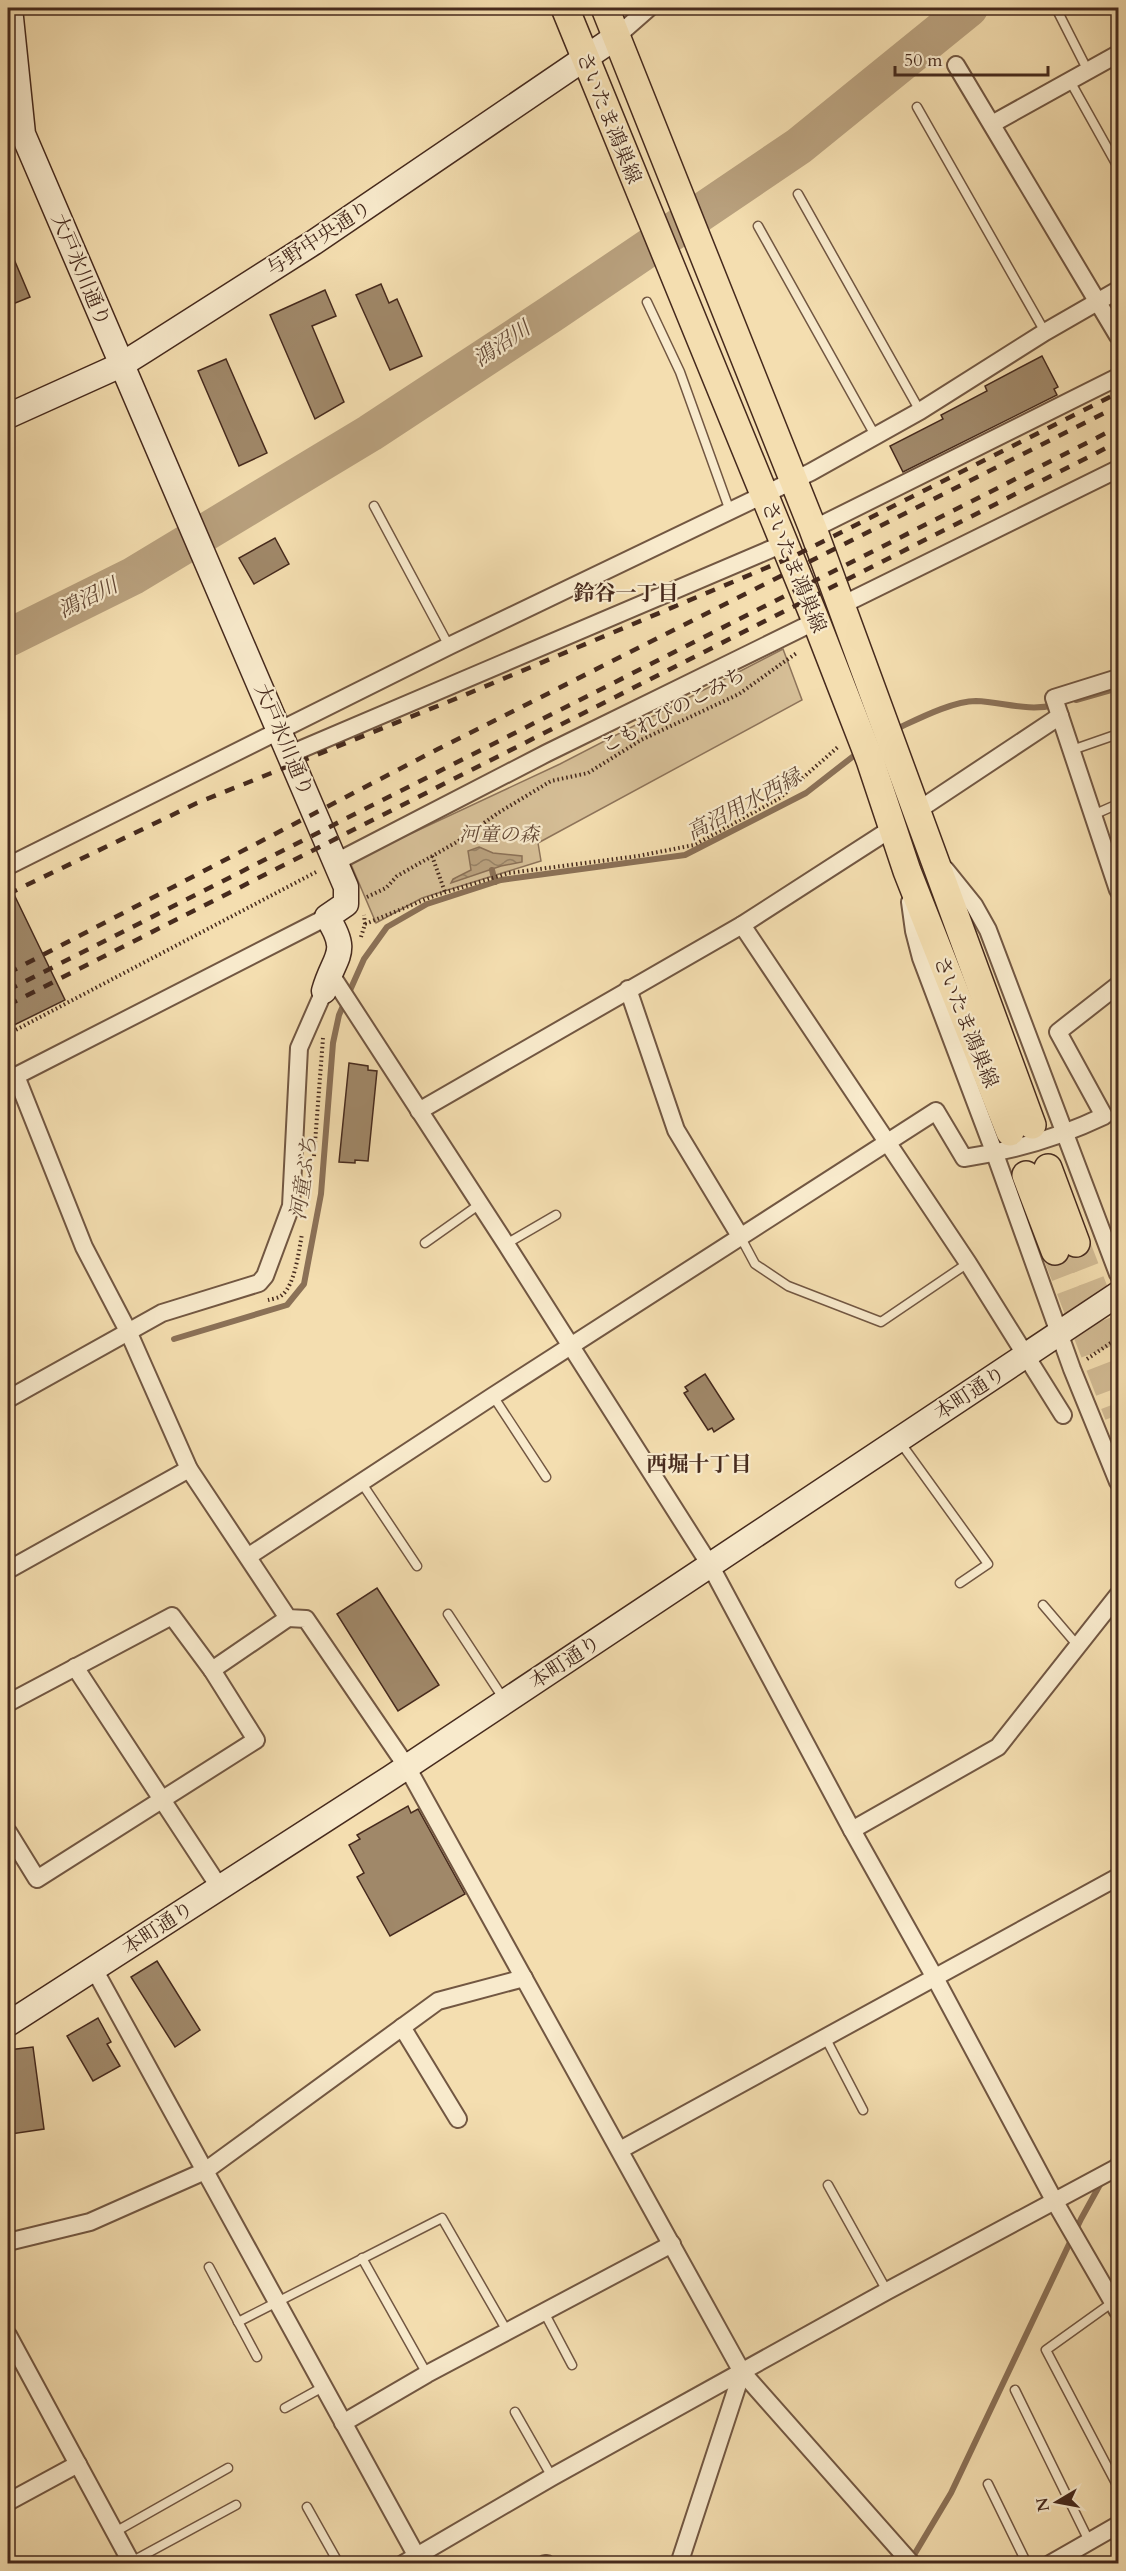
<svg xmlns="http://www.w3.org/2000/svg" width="1126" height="2571" viewBox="0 0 1126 2571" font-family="Cardo,'Noto Serif JP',serif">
	<defs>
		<pattern id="water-waves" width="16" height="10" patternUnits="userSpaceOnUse" patternTransform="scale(1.5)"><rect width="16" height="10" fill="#b9a17e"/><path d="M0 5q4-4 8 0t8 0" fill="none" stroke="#988367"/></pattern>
	</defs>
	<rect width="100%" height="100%" fill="#f4deb0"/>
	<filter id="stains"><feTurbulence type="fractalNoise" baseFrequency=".00333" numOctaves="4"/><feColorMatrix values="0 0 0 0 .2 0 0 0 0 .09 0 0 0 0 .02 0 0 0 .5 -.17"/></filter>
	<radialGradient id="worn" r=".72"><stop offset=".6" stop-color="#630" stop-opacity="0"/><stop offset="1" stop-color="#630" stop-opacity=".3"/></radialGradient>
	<polygon fill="#d6bf97" stroke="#8e745a" stroke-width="1.5" points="783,649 802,700 538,843 541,861 422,898 376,923 350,862 560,764"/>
	<polygon fill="url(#water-waves)" stroke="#8b7157" stroke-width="1.5" points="479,847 493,853 522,856 522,862 501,866 451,883 453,879 471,870 468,851"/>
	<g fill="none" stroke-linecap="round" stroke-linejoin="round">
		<g stroke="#8b7157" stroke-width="6">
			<polyline points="1076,700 1118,688"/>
			<path d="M894,730C916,720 952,701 976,701C1003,702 1028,712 1054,705"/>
			<polyline points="492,870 495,882"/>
			<polyline points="174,1339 287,1305 304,1284 321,1194 333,1043 339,1015 364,959 387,927 427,904 501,880 685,855 806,793 860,751"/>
			<polyline points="1110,2167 1118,2151"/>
			<polyline points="911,2560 951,2493 1081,2219 1102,2181"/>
		</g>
		<polyline stroke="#b9a17e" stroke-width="38" points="8,638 133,576 370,433 551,314 799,146 969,8"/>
	</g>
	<g fill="#a08869" stroke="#462a1d" stroke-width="1.5">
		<polygon points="8,245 30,297 8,306"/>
		<polygon points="381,284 389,303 397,299 422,356 390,370 356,295"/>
		<polygon points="325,290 336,316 312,326 344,402 315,419 270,315"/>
		<polygon points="1042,356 1058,387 1054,389 1057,395 903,472 890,446 943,419 941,415 987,391 985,386"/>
		<polygon points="226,359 267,453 239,466 198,371"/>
		<polygon points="275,538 289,564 254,584 239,558"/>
		<polygon points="8,882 65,1000 8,1028"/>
		<polygon points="349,1063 368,1066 368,1070 377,1071 368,1161 355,1160 355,1163 339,1162"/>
		<polygon points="705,1374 734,1419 714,1432 712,1428 708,1430 684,1393 688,1391 685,1387"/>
		<polygon points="377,1588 439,1685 398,1711 337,1614"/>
		<polygon points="408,1806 411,1813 418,1809 465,1894 390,1936 357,1877 364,1873 349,1845 360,1839 357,1835"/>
		<polygon points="157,1961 200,2030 175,2047 131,1977"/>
		<polygon points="98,2018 111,2042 107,2044 120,2066 93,2081 67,2036"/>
		<polygon points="33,2047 44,2129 11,2134 8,2103 8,2050"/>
	</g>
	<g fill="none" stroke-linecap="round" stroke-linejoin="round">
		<g stroke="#d1ba93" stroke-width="27" stroke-dasharray="27 14" stroke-linecap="butt">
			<polyline points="1076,1243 1118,1351"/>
			<polyline points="1055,1251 1118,1415"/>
		</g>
		<defs>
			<g id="lane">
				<polyline points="1056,8 1088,71"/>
				<polyline points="1070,81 1118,167"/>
				<polyline points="917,107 1045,332"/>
				<polyline points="798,194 920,411"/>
				<polyline points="758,226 876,437"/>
				<polyline points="647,302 680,372 730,511"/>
				<polyline points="374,506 449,646"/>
				<polyline points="1072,750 1118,734"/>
				<polyline points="1093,815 1118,804"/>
				<polyline points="740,1236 755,1264 788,1286 881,1322 968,1263"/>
				<polyline points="425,1243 480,1204"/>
				<polyline points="506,1244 556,1215"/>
				<polyline points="493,1396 546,1477"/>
				<polyline points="900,1442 988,1564 960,1583"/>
				<polyline points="361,1482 417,1566"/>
				<polyline points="1043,1605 1078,1646"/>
				<polyline points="448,1614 505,1701"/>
				<polyline points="825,2037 863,2110"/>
				<polyline points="828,2185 887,2291"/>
				<polyline points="362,2258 427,2374"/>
				<polyline points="209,2267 257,2357"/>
				<polyline points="1113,2302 1046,2350 1118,2487"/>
				<polyline points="544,2312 572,2365"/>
				<polyline points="238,2322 442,2218 507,2331"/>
				<polyline points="1015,2390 1089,2541"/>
				<polyline points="285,2408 323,2387"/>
				<polyline points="515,2412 552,2477"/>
				<polyline points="988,2484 1027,2564"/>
				<polyline points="307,2507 339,2564"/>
				<polyline points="115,2532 228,2468"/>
				<polyline points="131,2562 236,2505"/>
			</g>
			<g id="street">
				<polyline points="616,37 649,8"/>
				<polyline points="956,65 1118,336"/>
				<polyline points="992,124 1118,54"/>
				<polyline points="813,529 1118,377"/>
				<polyline points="842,605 1118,469"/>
				<polyline points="1118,678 1054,698 1118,890"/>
				<polyline points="290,754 783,544"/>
				<polyline points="917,811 1060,716"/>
				<polyline points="336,862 547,753 816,621"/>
				<polyline points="8,866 449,646 811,472 920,411 1045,332 1118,290"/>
				<polyline points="945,869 974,905 988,930 1118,1274"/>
				<polyline points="910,902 914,931 921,958 995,1154 1072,1369 1118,1482"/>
				<polyline points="742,925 968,1263 1063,1415"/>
				<polyline points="330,973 506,1244 710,1565 852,1830 934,1976 1055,2202 1118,2311"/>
				<polyline points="628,989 676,1130 740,1236"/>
				<polyline points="16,1076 84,1247 128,1331 189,1469 288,1618 306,1619 407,1767 742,2372 912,2564"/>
				<polyline points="8,1080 327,917"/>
				<polyline points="419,1111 742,925 894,827"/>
				<polyline points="8,1399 162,1313 259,1283 265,1276 291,1206 299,1048 324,991"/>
				<path d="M249,1556L493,1396L936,1111L964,1158C1013,1151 1060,1137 1104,1116L1058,1032L1118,985"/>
				<polyline points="8,1570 189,1469"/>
				<polyline points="75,1667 220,1888"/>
				<polyline points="212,1670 288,1618"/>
				<polyline points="8,1703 172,1616 212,1670 256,1740 37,1879 8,1832"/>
				<polyline points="852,1830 998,1747 1118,1595"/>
				<polyline points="94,1969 421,2564"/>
				<polyline points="402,2027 458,2119"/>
				<polyline points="620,2150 1118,1877"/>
				<polyline points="8,2242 90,2222 205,2171 438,2001 524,1978"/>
				<polyline points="8,2335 132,2564"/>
				<polyline points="343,2423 427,2374 672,2244"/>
				<polyline points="8,2502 78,2464"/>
				<polyline points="403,2564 552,2477 887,2291 1118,2167"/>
				<polyline points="545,2564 547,2564"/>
				<polyline points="679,2564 742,2372"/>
				<polyline points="1050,2564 1118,2525"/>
			</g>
			<g id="secondary">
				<path d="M10,8L23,134L346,887V904L327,917C351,954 334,955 324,991"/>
				<polyline points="8,416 121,365 145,350 313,243 616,37"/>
				<polyline points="8,2024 390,1778 1118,1294"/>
			</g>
			<g id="primary">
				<polyline points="565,8 816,621 870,760 907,871 1010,1132"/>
				<polyline points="605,8 813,529 1032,1125"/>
				<polyline points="1048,1168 1076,1243"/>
				<polyline points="1026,1175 1055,1251"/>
			</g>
		</defs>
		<use href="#lane" stroke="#725742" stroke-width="11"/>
		<use href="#street" stroke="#725742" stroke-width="20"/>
		<use href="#secondary" stroke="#462a1d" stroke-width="27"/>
		<use href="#primary" stroke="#462a1d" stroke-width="30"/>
		<g stroke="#462a1d" stroke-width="4" stroke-dasharray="1.5 3" stroke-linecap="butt">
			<polyline points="432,856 445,892"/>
			<polyline points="367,897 386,888 397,876 457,842 498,813 551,781 588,773 641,740 739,694 798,652"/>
			<polyline points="365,924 436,895 509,873 638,856 694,845 780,798 839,746"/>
			<polyline points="361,937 365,924 364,915"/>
			<polyline points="8,1034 316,872"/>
			<polyline points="314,1156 323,1038"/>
			<path d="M268,1300C272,1299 279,1298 282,1295C295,1285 299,1250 302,1234"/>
			<polyline points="1087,1359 1118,1338"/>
		</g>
		<use href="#lane" stroke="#f8eacc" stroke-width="8"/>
		<use href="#street" stroke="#f8eacc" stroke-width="16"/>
		<use href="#secondary" stroke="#f8eacc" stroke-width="24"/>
		<use href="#primary" stroke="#f4deb0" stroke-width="27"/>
		<g stroke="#462a1d" stroke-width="4.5" stroke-dasharray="10 10" stroke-linecap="butt">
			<polyline points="8,894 197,803 460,697 792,557 1118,393"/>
			<polyline points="8,973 438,749 1118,406"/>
			<polyline points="8,990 1118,427"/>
			<polyline points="8,1005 1118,442"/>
		</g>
	</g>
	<g text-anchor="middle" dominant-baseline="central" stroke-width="4.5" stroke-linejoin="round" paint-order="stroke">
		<g font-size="20" fill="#462a1d" stroke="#f8eacc">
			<text transform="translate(609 118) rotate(68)">さいたま鴻巣線</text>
			<text transform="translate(319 238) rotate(-33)">与野中央通り</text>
			<text transform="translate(81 270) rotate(67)">大戸氷川通り</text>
			<text transform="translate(794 567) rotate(68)">さいたま鴻巣線</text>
			<text transform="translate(673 710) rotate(-28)">こもれびのこみち</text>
			<text transform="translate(284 740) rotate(67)">大戸氷川通り</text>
			<text transform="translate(966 1022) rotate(68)">さいたま鴻巣線</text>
			<text transform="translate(970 1393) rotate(-33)">本町通り</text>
			<text transform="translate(565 1662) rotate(-33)">本町通り</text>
			<text transform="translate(158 1928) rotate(-33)">本町通り</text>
		</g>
		<g font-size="20" font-style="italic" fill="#634835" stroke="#f8eacc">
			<text x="499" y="834">河童の森</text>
		</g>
		<g font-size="21" font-style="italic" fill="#634835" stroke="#f8eacc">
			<text transform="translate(502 344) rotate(-34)">鴻沼川</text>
			<text transform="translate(88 598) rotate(-26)">鴻沼川</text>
			<text transform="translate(744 805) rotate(-28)">高沼用水西縁</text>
			<text transform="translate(304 1178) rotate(-82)">河童ぶち</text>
		</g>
		<g font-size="21" font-weight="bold" fill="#462a1d" stroke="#f8eacc">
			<text x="626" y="593">鈴谷一丁目</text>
			<text x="699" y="1464">西堀十丁目</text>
		</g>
	</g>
	<rect width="1126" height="2571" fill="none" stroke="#f4deb0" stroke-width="30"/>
	<rect x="9" y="9" width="1108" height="2553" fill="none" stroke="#462a1d" stroke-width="3"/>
	<rect x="15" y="15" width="1096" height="2541" fill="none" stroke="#462a1d" stroke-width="1.5"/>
	<g transform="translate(1057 2502) rotate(260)" stroke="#f8eacc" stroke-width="4.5" paint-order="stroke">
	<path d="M0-4.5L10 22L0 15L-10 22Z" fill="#462a1d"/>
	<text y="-9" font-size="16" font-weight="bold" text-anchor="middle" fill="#462a1d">N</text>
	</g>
	<path d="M895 66v9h153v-9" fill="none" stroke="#462a1d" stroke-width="3"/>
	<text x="904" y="66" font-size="18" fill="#462a1d" stroke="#f8eacc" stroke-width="4.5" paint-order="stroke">50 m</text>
	<rect width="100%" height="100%" filter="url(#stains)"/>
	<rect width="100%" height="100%" fill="url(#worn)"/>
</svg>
